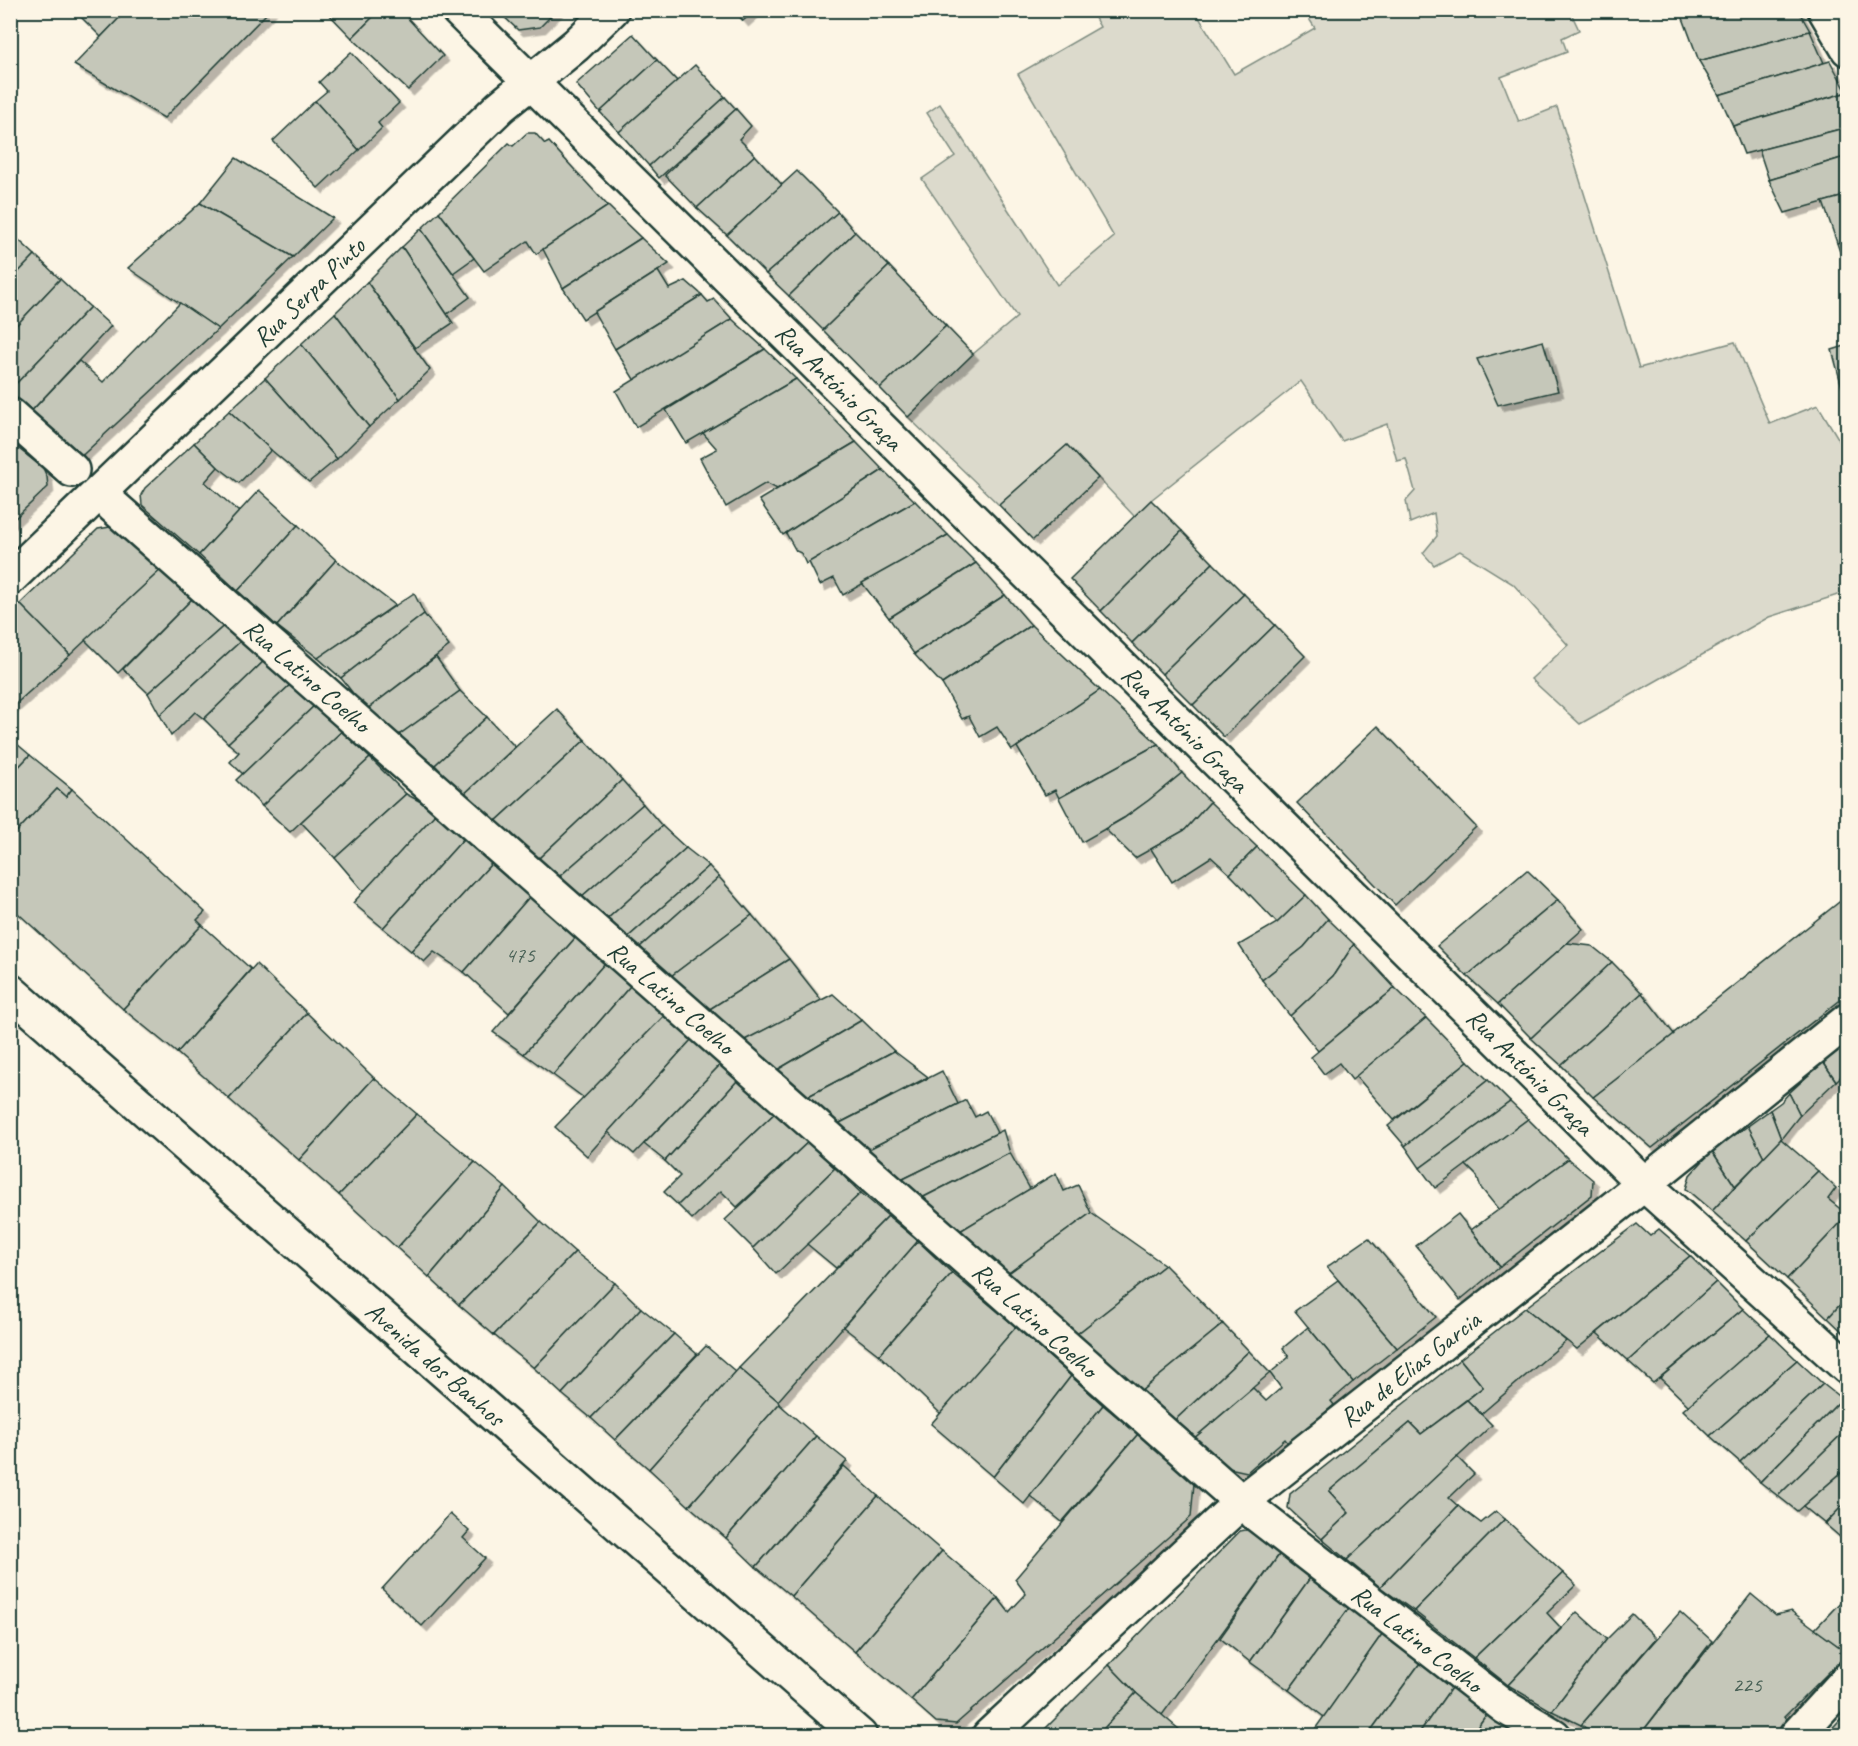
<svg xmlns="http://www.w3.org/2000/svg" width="1858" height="1746" viewBox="0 0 1858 1746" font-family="Caveat,sans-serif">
	<defs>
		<filter id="shadow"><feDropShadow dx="5.5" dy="5.5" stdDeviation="0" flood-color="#0004"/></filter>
	</defs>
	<rect width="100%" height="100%" fill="#fcf5e5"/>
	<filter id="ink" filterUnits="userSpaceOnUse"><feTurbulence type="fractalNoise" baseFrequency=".0167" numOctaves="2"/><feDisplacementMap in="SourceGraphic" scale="12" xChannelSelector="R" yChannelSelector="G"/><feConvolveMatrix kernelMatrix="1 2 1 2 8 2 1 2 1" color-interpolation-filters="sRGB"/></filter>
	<g filter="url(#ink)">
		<polygon fill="#dcdacc" stroke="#7e8c80" stroke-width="1.5" points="1091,11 1195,11 1234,74 1315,28 1304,11 1570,11 1579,30 1562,38 1567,52 1501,77 1519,122 1557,107 1639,368 1735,342 1770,424 1818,405 1847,453 1847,592 1769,617 1580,724 1531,679 1568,645 1513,584 1460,551 1434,565 1423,553 1437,536 1434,513 1410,523 1406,501 1415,491 1406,459 1397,461 1387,424 1342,441 1301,381 1151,500 1134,516 1067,445 999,505 908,417 973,354 1017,317 922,179 955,156 927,113 940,104 1057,285 1114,237 1018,74 1100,27"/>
		<g fill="#c5c7b9" stroke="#1f3d34" stroke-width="1.5" filter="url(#shadow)">
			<polygon points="74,10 127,10 101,37"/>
			<polygon points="127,10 270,10 164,118 74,65"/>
			<polygon points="325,10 380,10 352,38"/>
			<polygon points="380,10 400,10 443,56 408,90 352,38"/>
			<polygon points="497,10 557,10 540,27 518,30"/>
			<polygon points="734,10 755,10 743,21"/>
			<polygon points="1680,10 1798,10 1810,31 1699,61"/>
			<polygon points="1810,31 1824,63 1719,95 1699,61"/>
			<polygon points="633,34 657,60 600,112 576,84"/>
			<polygon points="351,52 399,103 378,123 382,128 359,150 315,101 327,91 319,82"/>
			<polygon points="657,60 677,81 619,132 600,112"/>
			<polygon points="1830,61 1847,92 1733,126 1719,95"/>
			<polygon points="695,65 725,97 649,166 619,132"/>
			<polygon points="1848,92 1848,127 1744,154 1733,126"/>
			<polygon points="725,97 736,109 659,178 649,166"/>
			<polygon points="315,101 359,150 318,188 273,141"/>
			<polygon points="736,109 751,126 739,139 755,155 697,208 665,175"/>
			<polygon points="1848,127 1848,156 1769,180 1759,150"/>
			<polygon points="527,133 535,133 545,144 549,142 608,206 536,254 528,241 484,271 439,212 509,143 513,146"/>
			<polygon points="755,155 782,185 727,235 697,208"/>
			<polygon points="1848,156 1848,195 1785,213 1769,180"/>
			<polygon points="236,158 333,218 293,257 200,203"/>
			<polygon points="797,171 838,212 766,274 727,235"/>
			<polygon points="1848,195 1848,241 1837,243 1823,202"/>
			<polygon points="200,203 293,257 218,329 128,268"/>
			<polygon points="608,206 641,238 563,288 543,249"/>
			<polygon points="439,212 474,258 453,273 421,229"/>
			<polygon points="838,212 855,232 789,296 766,274"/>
			<polygon points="421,229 470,297 447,314 402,247"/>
			<polygon points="10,232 35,255 10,281"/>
			<polygon points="855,232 889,266 823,330 789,296"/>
			<polygon points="641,238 669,264 583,319 563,288"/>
			<polygon points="1848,241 1848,276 1837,243"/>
			<polygon points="402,247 453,323 415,348 367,282"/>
			<polygon points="35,255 60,279 10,332 10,281"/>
			<polygon points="889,266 946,326 880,388 823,330"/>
			<polygon points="658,271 669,289 686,281 702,295 615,349 594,312"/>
			<polygon points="60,279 90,307 10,390 10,332"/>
			<polygon points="367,282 430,370 400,399 335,313"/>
			<polygon points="702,295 708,302 714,299 732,319 635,381 615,349"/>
			<polygon points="180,303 218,329 73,464 21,422 79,361 103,382"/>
			<polygon points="90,307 111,326 21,422 10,414 10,390"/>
			<polygon points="335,313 400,399 369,427 301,344"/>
			<polygon points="732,319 765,349 636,427 616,391"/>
			<polygon points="946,326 973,354 908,417 880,388"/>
			<polygon points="1543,341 1558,391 1498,405 1477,359"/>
			<polygon points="301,344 369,427 337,459 265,378"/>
			<polygon points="1848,345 1848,385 1842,387 1832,350"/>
			<polygon points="765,349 796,379 686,443 666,410"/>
			<polygon points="265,378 337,459 309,482 271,450 229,411"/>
			<polygon points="796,379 856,442 777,489 766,483 726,507 700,458 717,449 703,433"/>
			<polygon points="229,411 271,450 239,483 218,467 194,443"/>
			<polygon points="10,442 43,468 47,477 48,487 10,523"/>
			<polygon points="856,442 883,470 783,535 759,500"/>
			<polygon points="194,443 218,467 205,482 239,512 199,555 142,505 141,495 145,488"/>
			<polygon points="1067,445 1098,478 1033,540 999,505"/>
			<polygon points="883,470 915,501 806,564 801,553 796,551 786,533"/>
			<polygon points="259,490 298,525 238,591 199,555"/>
			<polygon points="1151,500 1182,531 1101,611 1070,579"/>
			<polygon points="915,501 948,535 843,595 834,578 820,585 809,562"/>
			<polygon points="298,525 336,560 277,626 238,591"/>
			<polygon points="116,526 164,567 70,655 20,604 98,529"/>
			<polygon points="1182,531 1213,563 1132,643 1101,611"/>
			<polygon points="948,535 976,563 889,618 862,583"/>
			<polygon points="336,560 395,605 318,658 277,626"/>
			<polygon points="976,563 1005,595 914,654 889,618"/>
			<polygon points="1213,563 1244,594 1162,674 1132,643"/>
			<polygon points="164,567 195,596 118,673 85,640"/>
			<polygon points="414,593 424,614 341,678 318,658"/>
			<polygon points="1244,594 1275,625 1193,705 1162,674"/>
			<polygon points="1005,595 1031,625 942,684 914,654"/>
			<polygon points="195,596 227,623 148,693 123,669"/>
			<polygon points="20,604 70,655 10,709 10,614"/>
			<polygon points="424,614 449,646 366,710 341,678"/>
			<polygon points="227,623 243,639 160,715 148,693"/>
			<polygon points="1031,625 1100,690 1012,750 997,727 980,737 969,716 962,719 942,684"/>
			<polygon points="1275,625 1305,656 1224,737 1193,705"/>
			<polygon points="243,639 265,660 204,719 195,712 171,736 160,715"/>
			<polygon points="436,657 460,691 396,737 366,710"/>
			<polygon points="265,660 291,684 228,743 204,719"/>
			<polygon points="291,684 314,706 243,774 230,762 239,752 228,743"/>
			<polygon points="1100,690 1158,744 1059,798 1055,790 1045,795 1017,747"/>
			<polygon points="460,691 487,717 435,765 396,737"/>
			<polygon points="314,706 342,731 262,806 236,780"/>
			<polygon points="557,709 585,740 494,823 463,795"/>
			<polygon points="487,717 515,747 463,795 435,765"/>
			<polygon points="1378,726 1476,827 1395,905 1297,803"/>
			<polygon points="342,731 370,758 290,832 262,806"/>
			<polygon points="10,738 30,755 10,776"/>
			<polygon points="585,740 622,780 537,860 494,823"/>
			<polygon points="1158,744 1182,773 1149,800 1124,818 1082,842 1059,798"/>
			<polygon points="30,755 72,789 66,797 57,789 10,839 10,776"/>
			<polygon points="370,758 406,794 335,858 301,822"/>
			<polygon points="1182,773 1210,802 1185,830 1135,858 1105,829 1124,818 1149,800"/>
			<polygon points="622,780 643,804 560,876 537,860"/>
			<polygon points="57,789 66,797 72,789 205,912 197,920 202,925 123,1009 10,906 10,839"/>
			<polygon points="406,794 438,811 364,892 335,858"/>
			<polygon points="1210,802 1257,847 1230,874 1211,857 1172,882 1151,849 1185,830"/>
			<polygon points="643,804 662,826 580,898 560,876"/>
			<polygon points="438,811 466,836 383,928 353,903"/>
			<polygon points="662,826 686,848 605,921 580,898"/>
			<polygon points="466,836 492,863 411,951 383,928"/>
			<polygon points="1257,847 1306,895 1277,923 1230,874"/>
			<polygon points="686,848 709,866 627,938 605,921"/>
			<polygon points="492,863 531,895 464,972 434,952 424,962 411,951"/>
			<polygon points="709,866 719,877 640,947 627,938"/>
			<polygon points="1527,870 1558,900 1467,976 1437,946"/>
			<polygon points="719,877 752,915 671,976 640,947"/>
			<polygon points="531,895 576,937 509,1013 464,972"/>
			<polygon points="1306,895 1328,919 1304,947 1262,980 1239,945 1277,923"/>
			<polygon points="1848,895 1848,994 1652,1148 1593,1097"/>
			<polygon points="1558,900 1583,929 1498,1004 1467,976"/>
			<polygon points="752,915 789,959 705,1012 671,976"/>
			<polygon points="1328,919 1354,944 1333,976 1290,1016 1262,980 1304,947"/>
			<polygon points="202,925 251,969 177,1053 123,1009"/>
			<polygon points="576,937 606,962 524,1054 493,1032"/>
			<polygon points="1567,943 1592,946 1612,962 1531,1038 1498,1004"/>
			<polygon points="1354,944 1395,988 1318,1051 1290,1016 1333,976"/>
			<polygon points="789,959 822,1001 739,1043 705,1012"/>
			<polygon points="606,962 631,985 553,1075 524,1054"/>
			<polygon points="1612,962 1642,993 1561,1065 1531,1038"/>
			<polygon points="256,964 307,1013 229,1099 177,1053"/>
			<polygon points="631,985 664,1016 584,1098 553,1075"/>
			<polygon points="1395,988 1426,1018 1352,1080 1339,1063 1324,1074 1311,1057"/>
			<polygon points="1642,993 1674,1034 1593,1097 1561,1065"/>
			<polygon points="833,994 862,1020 772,1073 739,1043"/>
			<polygon points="307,1013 374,1078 299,1160 229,1099"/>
			<polygon points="664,1016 692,1039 587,1156 555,1127"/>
			<polygon points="1426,1018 1468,1061 1394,1120 1356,1076"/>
			<polygon points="862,1020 894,1051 801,1100 772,1073"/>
			<polygon points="692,1039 720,1065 634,1154 608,1132"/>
			<polygon points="1848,1044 1848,1070 1836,1081 1823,1062"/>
			<polygon points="894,1051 928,1077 834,1126 801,1100"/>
			<polygon points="1468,1061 1488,1080 1405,1146 1388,1126"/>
			<polygon points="1823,1062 1836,1081 1800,1115 1789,1093"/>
			<polygon points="720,1065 738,1080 665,1161 644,1144"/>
			<polygon points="942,1071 958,1104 861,1153 834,1126"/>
			<polygon points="374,1078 417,1114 339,1195 299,1160"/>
			<polygon points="738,1080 776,1112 678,1205 664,1192 680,1176 665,1161"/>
			<polygon points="1488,1080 1510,1102 1420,1168 1405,1146"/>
			<polygon points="1789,1093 1800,1115 1781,1139 1770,1110 1781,1102"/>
			<polygon points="966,1100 975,1117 986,1111 997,1133 897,1182 861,1153"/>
			<polygon points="1510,1102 1528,1119 1435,1188 1420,1168"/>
			<polygon points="1770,1110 1781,1139 1764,1157 1748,1126"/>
			<polygon points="776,1112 808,1142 737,1207 721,1191 692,1219 678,1205"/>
			<polygon points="417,1114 475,1162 397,1248 339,1195"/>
			<polygon points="1528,1119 1568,1159 1499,1210 1481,1188 1477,1176 1466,1165"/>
			<polygon points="1748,1126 1764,1157 1735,1186 1712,1151"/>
			<polygon points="1003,1130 1010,1153 918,1200 897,1182"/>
			<polygon points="1781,1139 1818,1171 1746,1241 1712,1211"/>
			<polygon points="808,1142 835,1168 753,1248 725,1220"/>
			<polygon points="1712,1151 1735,1186 1712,1211 1686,1189 1690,1175"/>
			<polygon points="1010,1153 1030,1189 955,1234 918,1200"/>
			<polygon points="1568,1159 1593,1180 1592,1195 1500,1267 1471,1230"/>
			<polygon points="475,1162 505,1187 429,1277 397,1248"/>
			<polygon points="835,1168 861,1193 776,1274 753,1248"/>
			<polygon points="1818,1171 1836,1188 1828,1199 1848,1215 1787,1279 1746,1241"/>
			<polygon points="1056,1173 1064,1191 1078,1185 1091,1213 1006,1275 955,1234"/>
			<polygon points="505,1187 541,1222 459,1305 429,1277"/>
			<polygon points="861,1193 888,1216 836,1268 807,1244"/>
			<polygon points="1091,1213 1165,1265 1077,1334 1006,1275"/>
			<polygon points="1458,1214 1500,1267 1460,1300 1416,1246"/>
			<polygon points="1848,1215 1848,1296 1828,1318 1787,1279"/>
			<polygon points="888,1216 918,1241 778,1401 739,1368"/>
			<polygon points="541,1222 575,1252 494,1335 459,1305"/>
			<polygon points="1637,1224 1650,1236 1659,1229 1690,1256 1577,1349 1525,1308"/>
			<polygon points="1369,1238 1436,1317 1397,1348 1327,1267"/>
			<polygon points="918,1241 952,1273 879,1355 843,1327"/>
			<polygon points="575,1252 615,1283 534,1368 494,1335"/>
			<polygon points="1690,1256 1716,1282 1628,1361 1597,1333"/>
			<polygon points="1165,1265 1223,1324 1140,1392 1077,1334"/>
			<polygon points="952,1273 1016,1327 941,1414 879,1355"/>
			<polygon points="1338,1280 1397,1348 1353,1382 1295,1311"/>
			<polygon points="1716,1282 1743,1309 1653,1383 1628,1361"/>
			<polygon points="615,1283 641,1308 562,1394 534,1368"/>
			<polygon points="1848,1296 1848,1337 1828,1318"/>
			<polygon points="641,1308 674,1334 591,1418 562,1394"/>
			<polygon points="1525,1308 1566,1341 1481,1414 1467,1400 1483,1387 1460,1359"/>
			<polygon points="1743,1309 1770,1334 1689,1406 1660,1378"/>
			<polygon points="1223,1324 1249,1351 1173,1422 1140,1392"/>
			<polygon points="1016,1327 1071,1376 993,1477 931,1424"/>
			<polygon points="1308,1327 1353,1382 1331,1401 1334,1405 1288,1443 1285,1439 1247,1472 1229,1468 1193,1439 1253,1388 1266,1401 1281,1388 1270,1373 1289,1357 1283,1348"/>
			<polygon points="674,1334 697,1354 615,1440 591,1418"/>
			<polygon points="1770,1334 1797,1360 1710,1436 1683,1410"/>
			<polygon points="706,1346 736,1372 649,1469 615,1440"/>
			<polygon points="1249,1351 1270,1373 1193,1439 1173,1422"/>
			<polygon points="1460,1359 1483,1387 1421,1434 1410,1423 1329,1491 1349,1513 1322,1539 1288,1508 1290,1494"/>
			<polygon points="1797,1360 1823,1384 1740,1462 1710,1436"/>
			<polygon points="739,1368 778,1401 779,1404 689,1506 649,1469"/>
			<polygon points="1071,1376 1103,1405 1024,1504 993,1477"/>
			<polygon points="1823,1384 1842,1399 1760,1482 1740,1462"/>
			<polygon points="1842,1399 1848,1403 1848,1428 1778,1496 1760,1482"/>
			<polygon points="1467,1400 1492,1425 1347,1560 1322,1539 1349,1513 1329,1491 1410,1423 1421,1434"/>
			<polygon points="779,1404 816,1436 726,1538 689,1506"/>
			<polygon points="1103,1405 1138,1434 1062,1522 1030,1496"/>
			<polygon points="1848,1428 1848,1467 1797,1511 1778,1496"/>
			<polygon points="1138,1434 1194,1483 1191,1517 956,1724 936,1722 911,1700 998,1598 1009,1612 1026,1594 1015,1579"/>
			<polygon points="816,1436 847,1461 756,1567 726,1538"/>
			<polygon points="1457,1457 1474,1474 1449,1498 1458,1506 1380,1587 1347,1560"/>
			<polygon points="844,1466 878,1496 791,1596 756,1567"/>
			<polygon points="1848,1467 1848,1500 1825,1524 1803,1506"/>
			<polygon points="878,1496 942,1551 855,1652 791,1596"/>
			<polygon points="1848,1500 1848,1543 1847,1543 1825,1524"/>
			<polygon points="1458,1506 1481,1523 1496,1511 1505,1519 1414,1611 1380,1587"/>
			<polygon points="450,1514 469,1531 463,1538 485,1558 422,1626 382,1589"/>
			<polygon points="1505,1519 1563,1573 1474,1658 1414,1611"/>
			<polygon points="1251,1529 1284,1548 1162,1715 1136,1693 1109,1665 1240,1531"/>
			<polygon points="1284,1548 1315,1571 1250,1662 1220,1638"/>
			<polygon points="942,1551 998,1598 911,1700 855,1652"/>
			<polygon points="1315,1571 1352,1604 1289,1690 1250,1662"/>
			<polygon points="1563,1573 1576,1585 1547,1613 1561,1628 1508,1685 1474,1658"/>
			<polygon points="1751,1594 1776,1615 1791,1611 1848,1653 1784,1717 1791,1721 1779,1736 1639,1736"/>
			<polygon points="1848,1594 1848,1653 1815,1629"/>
			<polygon points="1352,1604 1385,1630 1324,1717 1289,1690"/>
			<polygon points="1577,1612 1607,1639 1552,1711 1508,1685"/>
			<polygon points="1680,1612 1712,1641 1639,1736 1598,1736 1581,1725"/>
			<polygon points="1632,1614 1656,1638 1581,1725 1552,1711 1607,1639"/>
			<polygon points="1385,1630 1423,1659 1367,1736 1326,1736 1315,1729"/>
			<polygon points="1423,1659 1451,1688 1417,1736 1367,1736"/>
			<polygon points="1109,1665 1136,1693 1097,1736 1038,1736"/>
			<polygon points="1451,1688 1489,1711 1471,1736 1417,1736"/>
			<polygon points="1136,1693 1162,1715 1187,1736 1097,1736"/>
			<polygon points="1489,1711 1527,1736 1471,1736"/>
			<polygon points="1848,1711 1848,1736 1825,1736"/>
		</g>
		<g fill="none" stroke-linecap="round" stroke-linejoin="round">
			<defs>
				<g id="pedestrian">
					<polyline points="10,415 72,470"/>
					<polyline points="113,506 1229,1491"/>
					<polyline points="1256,1514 1505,1707 1554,1736"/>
				</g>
				<g id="minor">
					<polyline points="458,10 1644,1184 1848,1368"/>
					<polyline points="1825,10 1848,49"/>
					<polyline points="10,578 500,107 576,45 612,10"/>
					<polyline points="989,1736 1241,1502 1644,1184 1848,1020"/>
					<polyline points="1796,1736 1848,1679"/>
				</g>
				<polyline id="secondary" points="10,991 860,1736"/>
			</defs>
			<use href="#pedestrian" stroke="#1f3d34" stroke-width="38"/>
			<use href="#minor" stroke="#1f3d34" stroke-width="38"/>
			<use href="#secondary" stroke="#1f3d34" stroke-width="38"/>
			<use href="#pedestrian" stroke="#fcf5e5" stroke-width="33"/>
			<use href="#minor" stroke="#fcf5e5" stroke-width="33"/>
			<use href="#secondary" stroke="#fcf5e5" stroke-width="33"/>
		</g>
	</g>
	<g text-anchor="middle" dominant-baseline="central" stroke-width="5" stroke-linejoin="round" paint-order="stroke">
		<g font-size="22" fill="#486055">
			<text x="520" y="955">475</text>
			<text x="1747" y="1685">225</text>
		</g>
		<g font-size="26" fill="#1f3d34" stroke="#fcf5e5">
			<text transform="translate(309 292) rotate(-44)">Rua Serpa Pinto</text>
			<text transform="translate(839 387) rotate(45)">Rua António Graça</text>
			<text transform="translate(307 676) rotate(41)">Rua Latino Coelho</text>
			<text transform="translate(1185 729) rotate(45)">Rua António Graça</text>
			<text transform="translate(671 998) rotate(41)">Rua Latino Coelho</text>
			<text transform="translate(1530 1072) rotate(45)">Rua António Graça</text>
			<text transform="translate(1035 1320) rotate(42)">Rua Latino Coelho</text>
			<text transform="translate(435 1364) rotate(41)">Avenida dos Banhos</text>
			<text transform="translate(1410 1369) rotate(-38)">Rua de Elias Garcia</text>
			<text transform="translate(1417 1639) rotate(38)">Rua Latino Coelho</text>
		</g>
	</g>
	<rect width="1858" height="1746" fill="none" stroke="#fcf5e5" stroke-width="36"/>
	<rect x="18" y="18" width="1822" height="1710" fill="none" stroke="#1f3d34" stroke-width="2" filter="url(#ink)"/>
</svg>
